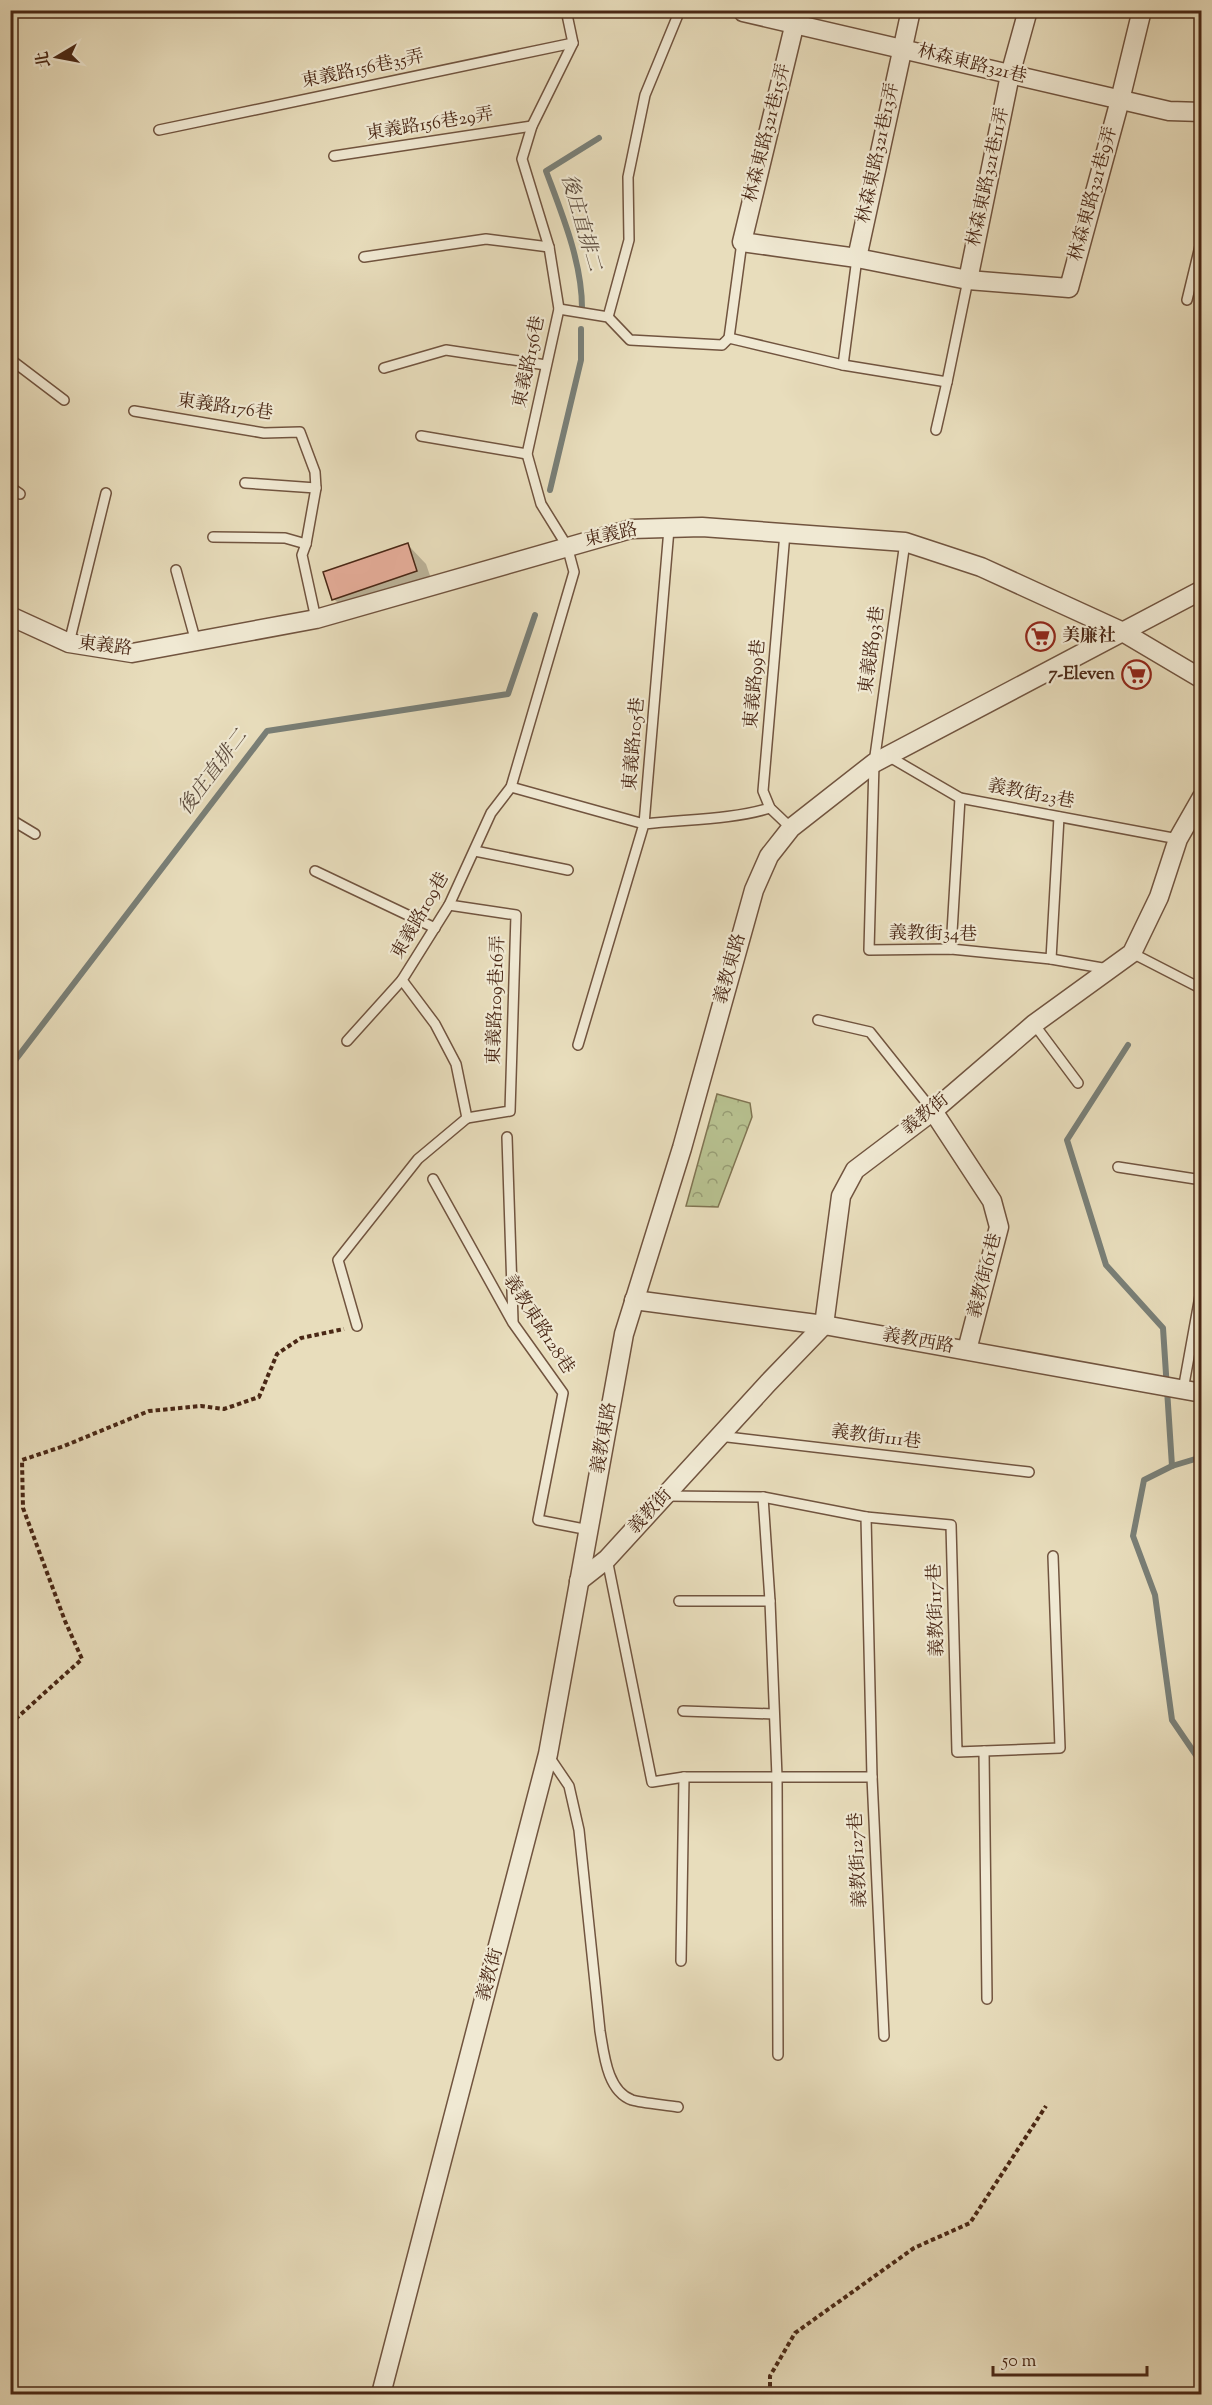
<svg xmlns="http://www.w3.org/2000/svg" width="1212" height="2405" viewBox="0 0 1212 2405" font-family="'Sorts Mill Goudy','Noto Serif TC',serif">
	<defs>
		<pattern id="forest-crowns" width="20" height="18" patternUnits="userSpaceOnUse" patternTransform="scale(1.5)"><rect width="20" height="18" fill="#b7c08f"/><path d="M2 6a3 3 0 1 1 6 0M12 15a3 3 0 1 1 6 0" fill="none" stroke="#979c74"/></pattern>
	</defs>
	<rect width="100%" height="100%" fill="#e8ddbc"/>
	<filter id="stains"><feTurbulence type="fractalNoise" baseFrequency=".00333" numOctaves="4"/><feColorMatrix values="0 0 0 0 .2 0 0 0 0 .09 0 0 0 0 .02 0 0 0 .5 -.17"/></filter>
	<radialGradient id="worn" r=".72"><stop offset=".6" stop-color="#630" stop-opacity="0"/><stop offset="1" stop-color="#630" stop-opacity=".3"/></radialGradient>
	<polygon fill="url(#forest-crowns)" stroke="#807452" stroke-width="1.5" points="717,1094 750,1103 752,1117 718,1207 686,1206"/>
	<polygon fill="#0003" points="408,545 426,564 435,590 353,618 334,599"/>
	<g fill="none" stroke-linecap="round" stroke-linejoin="round">
		<g stroke="#797f77" stroke-width="6">
			<path d="M582,308C582,262 562,214 546,171L599,138"/>
			<polyline points="550,490 581,360 581,329"/>
			<polyline points="1128,1045 1067,1140 1106,1265 1163,1328 1172,1466"/>
			<polyline points="10,1067 267,731 508,694 535,615"/>
			<polyline points="1202,1457 1172,1466 1144,1480 1133,1536 1155,1595 1172,1720 1202,1764"/>
		</g>
	</g>
	<polygon fill="#e4ac98" stroke="#492715" stroke-width="1.5" points="408,543 417,571 332,600 323,572"/>
	<g fill="none" stroke-linecap="round" stroke-linejoin="round">
		<defs>
			<g id="lane">
				<polyline points="159,130 573,43"/>
				<polyline points="334,156 532,126"/>
				<polyline points="364,257 486,239 549,247"/>
				<polyline points="1187,300 1202,238"/>
				<polyline points="559,309 608,317 630,340 722,345 729,338 843,365 947,382 968,280"/>
				<polyline points="608,317 629,240 628,177 645,95 680,10"/>
				<polyline points="729,338 742,242"/>
				<polyline points="10,359 64,400"/>
				<polyline points="843,365 857,258"/>
				<polyline points="384,368 446,350 546,365"/>
				<polyline points="134,411 264,433 300,432 315,472 316,488 306,544 302,555 316,619"/>
				<polyline points="936,430 947,382"/>
				<polyline points="421,436 527,454"/>
				<polyline points="245,483 316,488"/>
				<polyline points="10,487 20,494"/>
				<polyline points="785,533 763,791 770,808 791,828"/>
				<polyline points="213,537 285,538 306,544"/>
				<polyline points="905,542 874,763 869,950 951,949 1051,959 1108,969"/>
				<polyline points="176,570 196,642"/>
				<polyline points="69,643 106,493"/>
				<polyline points="888,756 960,798 1178,839"/>
				<polyline points="511,787 644,824 669,529"/>
				<polyline points="10,819 35,834"/>
				<polyline points="475,851 568,870"/>
				<polyline points="315,871 435,928"/>
				<polyline points="449,905 516,915 510,1111 467,1118"/>
				<polyline points="951,949 960,798"/>
				<polyline points="1132,953 1202,989"/>
				<polyline points="1051,959 1059,817"/>
				<polyline points="818,1020 870,1032 933,1111"/>
				<polyline points="1034,1024 1078,1083"/>
				<polyline points="347,1041 402,980"/>
				<path d="M578,1045L644,824C686,819 730,820 770,808"/>
				<polyline points="507,1137 513,1321"/>
				<polyline points="1118,1167 1202,1180"/>
				<polyline points="433,1179 513,1323 563,1393 538,1520 589,1530"/>
				<polyline points="357,1326 338,1260 418,1159 467,1118 456,1064 435,1024 402,980 449,905 491,813 511,787 574,572 567,546 541,504 527,454 559,309 549,247 522,159 532,126 573,43 566,10"/>
				<polyline points="1183,1390 1202,1285"/>
				<polyline points="719,1436 1029,1472"/>
				<polyline points="666,1496 763,1497 866,1517 872,1777"/>
				<polyline points="763,1497 770,1601 777,1777 778,2055"/>
				<polyline points="866,1517 951,1525 957,1752 984,1751 987,1999"/>
				<polyline points="607,1559 652,1782 684,1777 872,1777 884,2036"/>
				<polyline points="679,1601 770,1601"/>
				<polyline points="683,1711 774,1714"/>
				<polyline points="984,1751 1060,1748 1053,1556"/>
				<path d="M548,1755L569,1786L579,1830L600,2031C604,2054 607,2091 632,2100C642,2103 666,2105 678,2107"/>
				<polyline points="681,1961 684,1777"/>
			</g>
			<g id="street">
				<polyline points="798,10 742,242 857,258 968,280 1069,288 1120,100 1142,10"/>
				<polyline points="743,12 1169,111 1202,112"/>
				<polyline points="857,258 911,10"/>
				<polyline points="968,280 1010,75 1028,10"/>
				<polyline points="10,616 69,643 132,653 316,619 631,529 702,527 905,542 981,567 1121,631 1202,679"/>
				<polyline points="933,1111 992,1201 999,1227 967,1350"/>
				<polyline points="634,1300 824,1325 1202,1393"/>
				<polyline points="579,1581 607,1559 768,1383 824,1325 841,1196 855,1170 933,1111 1034,1024 1132,953 1159,897 1178,839 1202,797"/>
				<polyline points="381,2394 548,1754 624,1334 682,1148 754,890 769,856 791,828 874,763 1202,590"/>
			</g>
		</defs>
		<use href="#lane" stroke="#71543f" stroke-width="12"/>
		<use href="#street" stroke="#71543f" stroke-width="21"/>
		<g stroke="#492715" stroke-width="4" stroke-dasharray="4.5 3" stroke-linecap="butt">
			<polyline points="10,1724 82,1659 65,1621 23,1508 22,1460 64,1446 149,1411 201,1406 224,1409 259,1397 277,1354 301,1338 344,1329"/>
			<polyline points="770,2394 770,2376 795,2333 914,2248 970,2223 1046,2106"/>
		</g>
		<use href="#lane" stroke="#f0e9d3" stroke-width="9"/>
		<use href="#street" stroke="#f0e9d3" stroke-width="18"/>
	</g>
	<defs>
		<symbol id="supermarket-ring" viewBox="-11 -11 22 22"><circle r="9.5" fill="#f0e9d3" stroke="#8f2418" stroke-width="1.5"/><path d="M-6-5.5h2.5l.6 2H6L4.5 2H-2.5L-4.4-4H-6ZM-1.5 3.2a1.3 1.3 0 1 0 .1 0ZM3 3.2a1.3 1.3 0 1 0 .1 0Z" fill="#8f2418"/></symbol>
	</defs>
	<g fill-rule="evenodd">
		<use href="#supermarket-ring" x="1024" y="620" width="33" height="33"/>
		<use href="#supermarket-ring" x="1120" y="658" width="33" height="33"/>
	</g>
	<g text-anchor="middle" dominant-baseline="central" stroke-width="4.5" stroke-linejoin="round" paint-order="stroke">
		<g font-size="18" fill="#492715" stroke="#f0e9d3">
			<text transform="translate(972 65) rotate(14)">林森東路321巷</text>
			<text transform="translate(363 70) rotate(-12)">東義路156巷35弄</text>
			<text transform="translate(430 125) rotate(-9)">東義路156巷29弄</text>
			<text transform="translate(768 133) rotate(-76)">林森東路321巷15弄</text>
			<text transform="translate(879 153) rotate(-78)">林森東路321巷13弄</text>
			<text transform="translate(989 177) rotate(-78)">林森東路321巷11弄</text>
			<text transform="translate(1094 194) rotate(-75)">林森東路321巷9弄</text>
			<text transform="translate(530 362) rotate(-78)">東義路156巷</text>
			<text transform="translate(225 408) rotate(8)">東義路176巷</text>
			<text transform="translate(611 536) rotate(-12)">東義路</text>
			<text transform="translate(105 647) rotate(7)">東義路</text>
			<text transform="translate(873 650) rotate(-82)">東義路93巷</text>
			<text transform="translate(756 684) rotate(-85)">東義路99巷</text>
			<text transform="translate(635 744) rotate(-85)">東義路105巷</text>
			<text transform="translate(1031 795) rotate(11)">義教街23巷</text>
			<text transform="translate(421 916) rotate(-60)">東義路109巷</text>
			<text transform="translate(933 935) rotate(1)">義教街34巷</text>
			<text transform="translate(731 969) rotate(-74)">義教東路</text>
			<text transform="translate(497 1000) rotate(-88)">東義路109巷16弄</text>
			<text transform="translate(926 1115) rotate(-39)">義教街</text>
			<text transform="translate(986 1276) rotate(-76)">義教街61巷</text>
			<text transform="translate(538 1325) rotate(57)">義教東路128巷</text>
			<text transform="translate(918 1342) rotate(10)">義教西路</text>
			<text transform="translate(605 1438) rotate(-80)">義教東路</text>
			<text transform="translate(876 1438) rotate(7)">義教街111巷</text>
			<text transform="translate(651 1512) rotate(-47)">義教街</text>
			<text transform="translate(937 1610) rotate(-92)">義教街117巷</text>
			<text transform="translate(859 1860) rotate(-93)">義教街127巷</text>
			<text transform="translate(491 1975) rotate(-75)">義教街</text>
		</g>
		<g font-size="18" font-weight="bold" fill="#492715" stroke="#f0e9d3" text-anchor="start">
			<text x="1062" y="637">美廉社</text>
			<text x="1115" y="675" text-anchor="end">7-Eleven</text>
		</g>
		<g font-size="20" font-style="italic" fill="#5d4c3e" stroke="#f0e9d3">
			<text transform="translate(580 223) rotate(74)">後庄直排二</text>
			<text transform="translate(214 773) rotate(-53)">後庄直排二</text>
		</g>
	</g>
	<rect width="1212" height="2405" fill="none" stroke="#e8ddbc" stroke-width="36"/>
	<rect x="12" y="12" width="1188" height="2381" fill="none" stroke="#492715" stroke-width="3"/>
	<rect x="18" y="18" width="1176" height="2369" fill="none" stroke="#492715" stroke-width="1.5"/>
	<g transform="translate(57 57) rotate(260)" stroke="#f0e9d3" stroke-width="4.5" paint-order="stroke">
	<path d="M0-4.5L10 22L0 15L-10 22Z" fill="#492715"/>
	<text y="-9" font-size="16" font-weight="bold" text-anchor="middle" fill="#492715">北</text>
	</g>
	<path d="M993 2366v9h154v-9" fill="none" stroke="#492715" stroke-width="3"/>
	<text x="1002" y="2366" font-size="18" fill="#492715" stroke="#f0e9d3" stroke-width="4.5" paint-order="stroke">50 m</text>
	<rect width="100%" height="100%" filter="url(#stains)"/>
	<rect width="100%" height="100%" fill="url(#worn)"/>
</svg>
